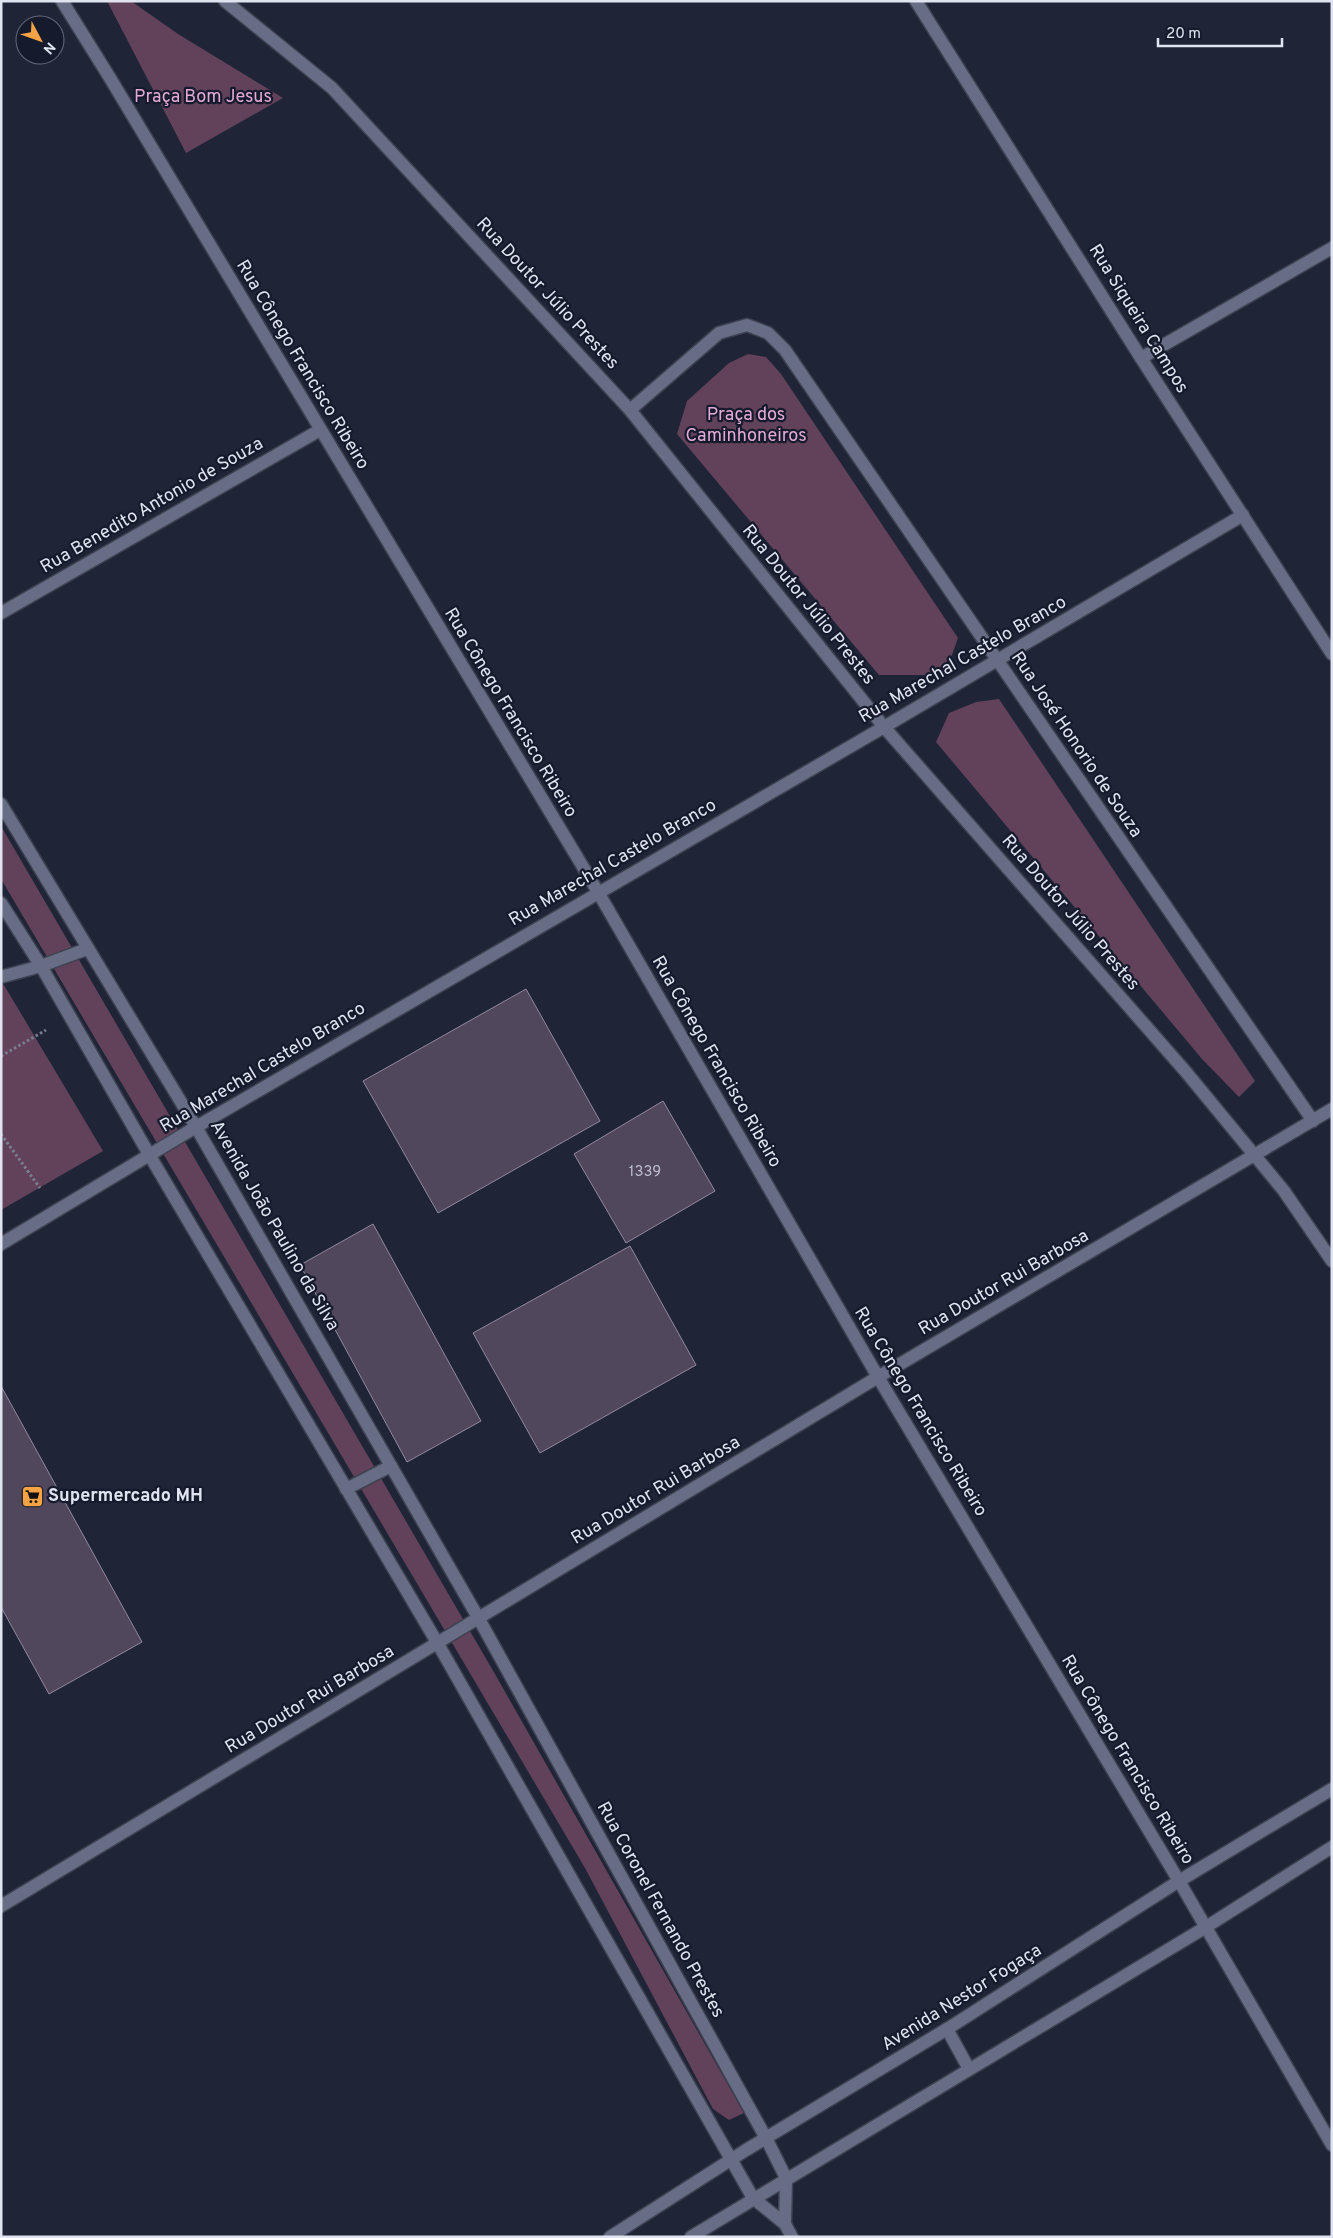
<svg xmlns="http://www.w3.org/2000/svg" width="1333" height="2238" viewBox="0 0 1333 2238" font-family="Overpass,sans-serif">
	<rect width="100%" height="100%" fill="#1f2437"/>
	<g fill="#61425a">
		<polygon points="107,1 131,1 178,34 283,98 186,153"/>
		<polygon points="748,354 766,357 781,374 958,638 949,663 929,675 879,675 677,434 687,401 729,363"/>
		<polygon points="999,699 1255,1081 1239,1097 1202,1059 936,742 949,713 976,702"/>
		<polygon points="1,826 495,1674 744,2113 729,2120 713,2109 585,1868 1,879"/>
		<polygon points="1,980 103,1151 1,1210"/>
	</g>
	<g fill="#50475c" stroke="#9389a1">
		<polygon points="526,989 600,1121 438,1213 363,1081"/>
		<polygon points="663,1101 715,1191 626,1243 574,1154"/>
		<polygon points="373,1224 481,1421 407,1462 300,1265"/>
		<polygon points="630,1246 696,1365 540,1453 473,1333"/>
		<polygon points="1,1386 142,1642 49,1694 1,1607"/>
	</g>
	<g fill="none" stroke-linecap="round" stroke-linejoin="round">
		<defs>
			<g id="minor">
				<polyline points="916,1 1141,358 1332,654"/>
				<polyline points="1141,358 1332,248"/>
				<polyline points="630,410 719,333 747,325 768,333 785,350 1313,1121"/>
				<polyline points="1,613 320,430"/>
				<polyline points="884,727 1243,515"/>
				<polyline points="1,977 41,966 87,949"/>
				<polyline points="196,1127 479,1619 766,2138 786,2178 785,2224"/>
				<polyline points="150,1156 438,1644 753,2198 785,2224 792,2237"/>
				<polyline points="346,1489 391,1466"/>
				<polyline points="1,1906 878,1377 1332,1109"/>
				<polyline points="947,2029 969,2069"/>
				<polyline points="610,2237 746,2150 947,2029 1179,1881 1332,1789"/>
				<polyline points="691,2237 1206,1927 1332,1847"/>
			</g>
			<g id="secondary">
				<polyline points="62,1 110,78 598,892 878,1377 1179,1881 1332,2145"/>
				<polyline points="225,1 332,88 630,410 884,727 1186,1072 1284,1191 1332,1261"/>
				<polyline points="1,804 196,1127"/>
				<polyline points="1,903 41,966 150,1156"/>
				<polyline points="1,1244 196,1127 884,727"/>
			</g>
		</defs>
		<use href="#minor" stroke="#3d4151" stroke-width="15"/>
		<use href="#secondary" stroke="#3d4151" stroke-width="15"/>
		<g stroke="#7a7e8e" stroke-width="3" stroke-dasharray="2.5 2.5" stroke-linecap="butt">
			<polyline points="1,1056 46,1030"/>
			<polyline points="1,1134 40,1188"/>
		</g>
		<use href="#minor" stroke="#676d84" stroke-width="12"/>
		<use href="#secondary" stroke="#676d84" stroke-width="12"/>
	</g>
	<defs>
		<symbol id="supermarket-square" viewBox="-11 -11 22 22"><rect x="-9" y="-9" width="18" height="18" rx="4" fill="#f5a345" stroke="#161a2d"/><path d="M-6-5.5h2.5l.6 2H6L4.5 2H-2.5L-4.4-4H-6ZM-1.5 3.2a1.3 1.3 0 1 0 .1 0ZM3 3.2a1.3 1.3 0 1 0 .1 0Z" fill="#111"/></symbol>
	</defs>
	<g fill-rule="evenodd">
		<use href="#supermarket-square" x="20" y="1484" width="25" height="25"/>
	</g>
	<g text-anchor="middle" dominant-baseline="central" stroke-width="4.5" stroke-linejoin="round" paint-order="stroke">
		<g font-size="15" fill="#bcbdcc">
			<text x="645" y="1172">1339</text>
		</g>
		<g font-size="18" fill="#e4aad7" stroke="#161a2d">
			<text x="203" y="97">Praça Bom Jesus</text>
			<text x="746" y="415">Praça dos<tspan x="746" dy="21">Caminhoneiros</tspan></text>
		</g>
		<g font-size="18" fill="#e0e4f1" stroke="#161a2d">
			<text transform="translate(547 294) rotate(47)">Rua Doutor Júlio Prestes</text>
			<text transform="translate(1138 319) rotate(58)">Rua Siqueira Campos</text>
			<text transform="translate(302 365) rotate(59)">Rua Cônego Francisco Ribeiro</text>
			<text transform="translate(152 506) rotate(-30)">Rua Benedito Antonio de Souza</text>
			<text transform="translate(808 605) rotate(51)">Rua Doutor Júlio Prestes</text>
			<text transform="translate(963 660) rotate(-30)">Rua Marechal Castelo Branco</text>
			<text transform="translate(510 713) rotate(59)">Rua Cônego Francisco Ribeiro</text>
			<text transform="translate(1076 745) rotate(56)">Rua José Honorio de Souza</text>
			<text transform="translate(613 863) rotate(-30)">Rua Marechal Castelo Branco</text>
			<text transform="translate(1070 913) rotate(49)">Rua Doutor Júlio Prestes</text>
			<text transform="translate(716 1062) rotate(60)">Rua Cônego Francisco Ribeiro</text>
			<text transform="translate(263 1068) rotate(-31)">Rua Marechal Castelo Branco</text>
			<text transform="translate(274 1226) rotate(60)">Avenida João Paulino da Silva</text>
			<text transform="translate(1004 1283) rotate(-30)">Rua Doutor Rui Barbosa</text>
			<text transform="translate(920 1412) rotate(59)">Rua Cônego Francisco Ribeiro</text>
			<text transform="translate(656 1491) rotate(-31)">Rua Doutor Rui Barbosa</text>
			<text transform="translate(310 1700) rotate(-31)">Rua Doutor Rui Barbosa</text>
			<text transform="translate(1127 1760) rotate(59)">Rua Cônego Francisco Ribeiro</text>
			<text transform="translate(660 1910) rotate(61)">Rua Coronel Fernando Prestes</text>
			<text transform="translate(962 1998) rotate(-32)">Avenida Nestor Fogaça</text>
		</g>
		<g font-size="18" font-weight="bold" fill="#e0e4f1" stroke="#161a2d" text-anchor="start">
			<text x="48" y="1496">Supermercado MH</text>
		</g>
	</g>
	<rect width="1333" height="2238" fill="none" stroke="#e0e4f1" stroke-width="5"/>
	<g transform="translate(40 40) rotate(131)"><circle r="24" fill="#161a2d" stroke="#676b7b"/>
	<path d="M0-4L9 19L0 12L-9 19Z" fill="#f5a345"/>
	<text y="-8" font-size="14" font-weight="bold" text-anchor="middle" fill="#e0e4f1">N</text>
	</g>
	<path d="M1158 38v8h124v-8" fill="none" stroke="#e0e4f1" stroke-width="2.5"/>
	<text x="1166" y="38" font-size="15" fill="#e0e4f1" stroke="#161a2d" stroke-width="4" paint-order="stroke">20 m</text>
</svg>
